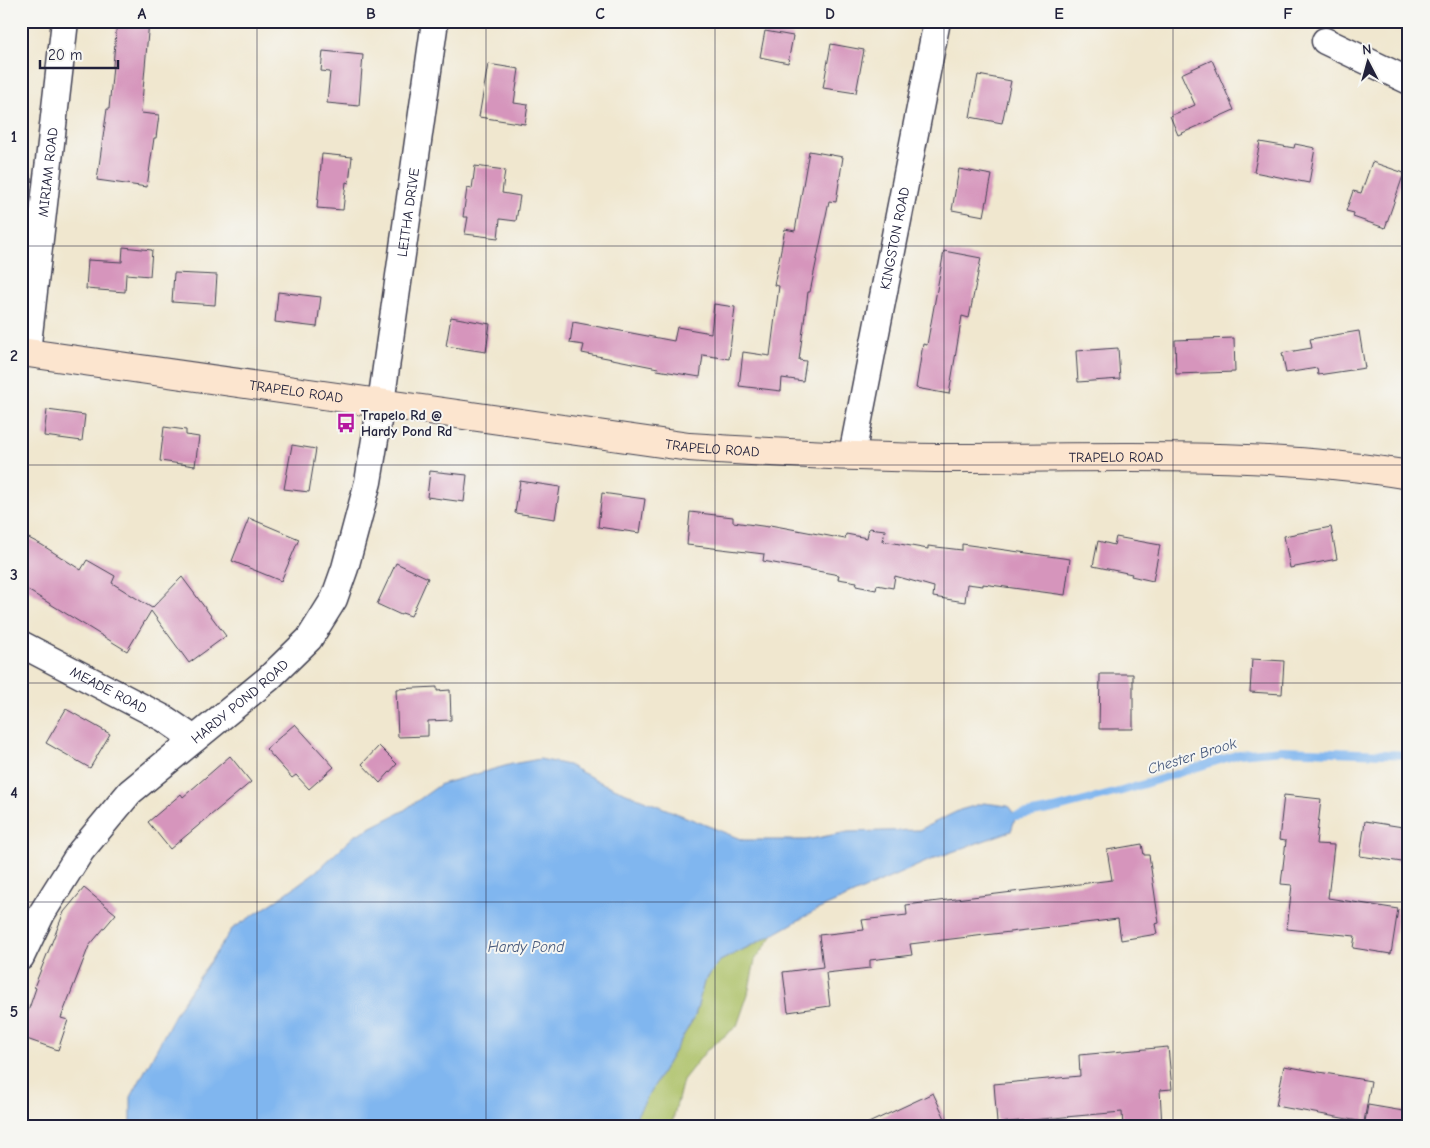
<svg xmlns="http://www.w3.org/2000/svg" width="1430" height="1148" viewBox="0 0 1430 1148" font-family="'Comic Neue',sans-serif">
	<rect width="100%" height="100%" fill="#f6f6f2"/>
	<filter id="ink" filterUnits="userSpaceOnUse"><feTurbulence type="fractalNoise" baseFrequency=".02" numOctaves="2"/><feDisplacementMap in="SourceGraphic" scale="10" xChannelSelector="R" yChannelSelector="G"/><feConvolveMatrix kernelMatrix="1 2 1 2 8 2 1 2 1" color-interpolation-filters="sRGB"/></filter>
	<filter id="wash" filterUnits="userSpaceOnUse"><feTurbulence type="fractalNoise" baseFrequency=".0096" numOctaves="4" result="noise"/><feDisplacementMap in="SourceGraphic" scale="20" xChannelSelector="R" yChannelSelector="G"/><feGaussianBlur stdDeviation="1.12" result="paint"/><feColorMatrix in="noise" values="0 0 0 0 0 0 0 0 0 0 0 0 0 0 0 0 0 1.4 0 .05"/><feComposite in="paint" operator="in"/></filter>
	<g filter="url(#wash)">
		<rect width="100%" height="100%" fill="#f0e7cf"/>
		<polygon fill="#aabf63" stroke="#66704f" points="774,934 755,960 748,994 737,1026 706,1051 683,1080 671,1127 630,1127 695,1016 704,982 720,961"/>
		<polygon fill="#80b6ef" stroke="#516c95" points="540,759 568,765 604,784 743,840 806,840 848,832 919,830 960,810 984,803 1008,806 1016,816 1011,831 935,858 817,910 774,934 720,961 704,982 695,1016 630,1127 131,1127 131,1097 178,1009 232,929 277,900 319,869 354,836 403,811 441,784 512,764"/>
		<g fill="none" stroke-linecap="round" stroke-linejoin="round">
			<polyline stroke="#80b6ef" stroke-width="8" points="1016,816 1054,809 1122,791 1239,754 1282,750 1409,755"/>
		</g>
		<g id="blocks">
			<g fill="#d695bc">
				<polygon points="117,21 149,21 141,113 159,115 156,138 154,138 147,187 97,180 107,109 109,109"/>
				<polygon points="765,31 793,36 788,63 760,57"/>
				<polygon points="831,44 864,50 856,93 823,88"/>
				<polygon points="323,51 363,55 359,106 327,103 330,72 321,71"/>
				<polygon points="1212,60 1234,110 1178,135 1170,116 1195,105 1181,74"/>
				<polygon points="488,64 519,69 514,103 528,105 525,124 479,117"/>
				<polygon points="978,75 1011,81 1002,123 970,117"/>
				<polygon points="1260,142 1294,148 1295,144 1315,148 1309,183 1254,172"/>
				<polygon points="809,151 843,157 836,202 829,201 810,292 808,292 799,360 806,361 803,381 782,378 781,391 739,386 743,352 770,356 779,286 774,285 785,229 795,231"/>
				<polygon points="322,154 352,157 349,183 346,182 343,210 317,208"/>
				<polygon points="1372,162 1404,173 1385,228 1353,217 1354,213 1346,211 1353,191 1361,193"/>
				<polygon points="475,166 505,170 502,193 520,196 516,221 500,219 498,238 465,234 468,217 463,217 467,188 472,189"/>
				<polygon points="959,169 992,175 984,216 952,210"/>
				<polygon points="123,247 152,250 150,276 126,274 125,292 86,289 88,260 122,262"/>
				<polygon points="944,251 981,258 969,318 962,316 949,394 916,388 923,344 927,345"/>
				<polygon points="174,273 217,275 215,305 172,302"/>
				<polygon points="278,292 321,297 317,327 275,322"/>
				<polygon points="714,304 735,307 729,359 703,355 700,377 657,370 658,368 582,353 584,345 570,343 573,322 674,341 677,327 711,333"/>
				<polygon points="451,317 490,324 486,352 446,346"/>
				<polygon points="1359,331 1365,368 1318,375 1317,368 1286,373 1282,353 1312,348 1310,339"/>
				<polygon points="1234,338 1235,372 1176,374 1175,340"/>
				<polygon points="1118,348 1120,379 1078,382 1076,351"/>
				<polygon points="47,410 85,415 82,441 44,436"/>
				<polygon points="164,427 186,430 186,435 199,437 195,466 160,461"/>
				<polygon points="292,445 316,449 309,492 284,489"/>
				<polygon points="430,471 467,475 464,502 427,497"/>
				<polygon points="520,481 560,487 555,519 515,513"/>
				<polygon points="602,493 645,499 640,533 598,527"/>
				<polygon points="690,512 733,517 733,522 769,527 770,525 845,539 846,534 867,538 869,528 885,530 883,541 928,549 928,546 962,550 962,544 1070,559 1065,595 983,584 983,586 967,584 965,602 933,597 934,587 895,576 893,588 877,585 876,590 856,586 857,582 838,579 839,575 763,561 764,554 687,545"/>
				<polygon points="249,518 299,539 281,581 232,561"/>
				<polygon points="1331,527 1337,559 1290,568 1284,536"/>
				<polygon points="21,534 42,545 81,570 87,560 115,576 112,583 152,608 182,577 226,636 189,663 151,611 127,651 21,586"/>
				<polygon points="1116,537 1160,545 1153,581 1131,576 1132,574 1093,566 1098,541 1114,545"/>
				<polygon points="396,563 428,578 411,616 402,613 401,615 377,604"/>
				<polygon points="1252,659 1284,661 1282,694 1250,692"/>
				<polygon points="1100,674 1133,674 1133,729 1099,729"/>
				<polygon points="437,687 437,691 450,690 451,720 428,721 428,736 398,737 396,689"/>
				<polygon points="66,709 110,734 90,768 46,743"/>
				<polygon points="295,724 334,767 309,789 296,775 292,778 266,749"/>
				<polygon points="379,746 397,764 380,783 362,764"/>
				<polygon points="230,756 251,782 170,849 148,822 181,794 183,797"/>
				<polygon points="1284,795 1321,799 1316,844 1334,845 1328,898 1398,909 1391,954 1353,948 1355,936 1287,929 1292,885 1281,884 1286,841 1279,840"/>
				<polygon points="1365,821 1409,828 1409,863 1360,856"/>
				<polygon points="1142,844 1144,855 1149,855 1159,923 1155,924 1157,934 1121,940 1118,919 910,944 912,955 870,960 870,968 826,973 830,1006 788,1012 783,972 823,967 819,935 864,930 862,920 907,915 906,905 1112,880 1107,850"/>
				<polygon points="84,888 116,914 89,946 61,1018 68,1020 58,1050 21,1037 21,1032 36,988 34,987 64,912"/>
				<polygon points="1168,1047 1172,1089 1160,1090 1162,1127 1123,1127 1122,1112 997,1123 994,1084 1080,1076 1079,1055"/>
				<polygon points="1284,1066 1371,1081 1364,1122 1276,1106"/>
				<polygon points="933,1093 949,1127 860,1127"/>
				<polygon points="1368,1105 1409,1112 1409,1127 1364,1127"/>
			</g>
		</g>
	</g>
	<g filter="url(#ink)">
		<use href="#blocks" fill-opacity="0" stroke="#414051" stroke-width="1"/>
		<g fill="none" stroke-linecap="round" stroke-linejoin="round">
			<defs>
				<g id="street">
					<polyline points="1325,41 1409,81"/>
					<path id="s1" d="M27,352L65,21"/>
					<path id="s2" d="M852,455L937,21"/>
					<path id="s3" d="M21,644L165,719L194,739"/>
					<path id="s4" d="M21,957L42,913L81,851L130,792L268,679L309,639L334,599L345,568L368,482L381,403L435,21"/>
				</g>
				<g id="secondary">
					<path id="s5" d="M21,352L689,447C778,453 867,458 957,458C1107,458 1260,450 1409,475"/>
				</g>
			</defs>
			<use href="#street" stroke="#414051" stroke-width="29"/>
			<use href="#secondary" stroke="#414051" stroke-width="30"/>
			<use href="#street" stroke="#fff" stroke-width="26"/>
			<use href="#secondary" stroke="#fce5cf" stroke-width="28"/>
		</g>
	</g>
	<path fill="none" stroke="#22223b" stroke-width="1" stroke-opacity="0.55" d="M257,21V1127M486,21V1127M715,21V1127M944,21V1127M1173,21V1127M21,246H1409M21,465H1409M21,683H1409M21,902H1409"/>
	<defs>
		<symbol id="bus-bare" viewBox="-9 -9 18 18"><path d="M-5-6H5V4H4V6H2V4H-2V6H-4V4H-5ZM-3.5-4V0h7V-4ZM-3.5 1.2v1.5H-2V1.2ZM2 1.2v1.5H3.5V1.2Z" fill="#b5179e" stroke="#f6f6f2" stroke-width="2.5" paint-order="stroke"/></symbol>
	</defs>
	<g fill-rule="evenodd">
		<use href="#bus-bare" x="332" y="409" width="28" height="28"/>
	</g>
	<g text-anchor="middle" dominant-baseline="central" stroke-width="4" stroke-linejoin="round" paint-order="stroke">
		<g font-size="14" fill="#22223b" stroke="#f6f6f2">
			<text stroke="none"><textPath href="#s1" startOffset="181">MIRIAM ROAD</textPath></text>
			<text stroke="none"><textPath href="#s4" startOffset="876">LEITHA DRIVE</textPath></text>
			<text stroke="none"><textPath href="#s2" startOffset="221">KINGSTON ROAD</textPath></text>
			<text stroke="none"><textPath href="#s5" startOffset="278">TRAPELO ROAD</textPath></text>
			<text stroke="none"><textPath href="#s5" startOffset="698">TRAPELO ROAD</textPath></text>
			<text stroke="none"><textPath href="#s5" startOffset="1102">TRAPELO ROAD</textPath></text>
			<text stroke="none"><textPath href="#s3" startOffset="99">MEADE ROAD</textPath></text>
			<text stroke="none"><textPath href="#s4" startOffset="341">HARDY POND ROAD</textPath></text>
		</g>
		<g font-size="14" font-weight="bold" fill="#22223b" stroke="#f6f6f2" text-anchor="start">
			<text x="361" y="415">Trapelo Rd @<tspan x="361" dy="16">Hardy Pond Rd</tspan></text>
		</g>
		<g font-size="15" font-style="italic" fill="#43567a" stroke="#f6f6f2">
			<text transform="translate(1192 756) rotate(-17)">Chester Brook</text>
			<text x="526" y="947">Hardy Pond</text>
		</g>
	</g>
	<rect width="1430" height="1148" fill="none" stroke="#f6f6f2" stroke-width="55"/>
	<g transform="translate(1368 62) rotate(354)" stroke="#f6f6f2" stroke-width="4" paint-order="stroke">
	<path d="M0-4L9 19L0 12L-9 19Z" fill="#22223b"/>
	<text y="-8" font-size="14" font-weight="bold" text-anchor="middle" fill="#22223b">N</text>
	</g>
	<path d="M40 60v8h78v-8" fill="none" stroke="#22223b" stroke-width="2.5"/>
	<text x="48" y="60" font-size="15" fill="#22223b" stroke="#f6f6f2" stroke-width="4" paint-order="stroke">20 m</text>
	<rect x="28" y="28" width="1374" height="1092" fill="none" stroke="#22223b" stroke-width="2"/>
	<g font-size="16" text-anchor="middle" font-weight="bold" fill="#22223b">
		<text x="142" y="19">A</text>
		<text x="371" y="19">B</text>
		<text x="600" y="19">C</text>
		<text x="830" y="19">D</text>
		<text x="1059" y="19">E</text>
		<text x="1288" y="19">F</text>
		<text x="14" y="142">1</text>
		<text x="14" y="361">2</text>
		<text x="14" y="580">3</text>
		<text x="14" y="798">4</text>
		<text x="14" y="1017">5</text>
	</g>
</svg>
